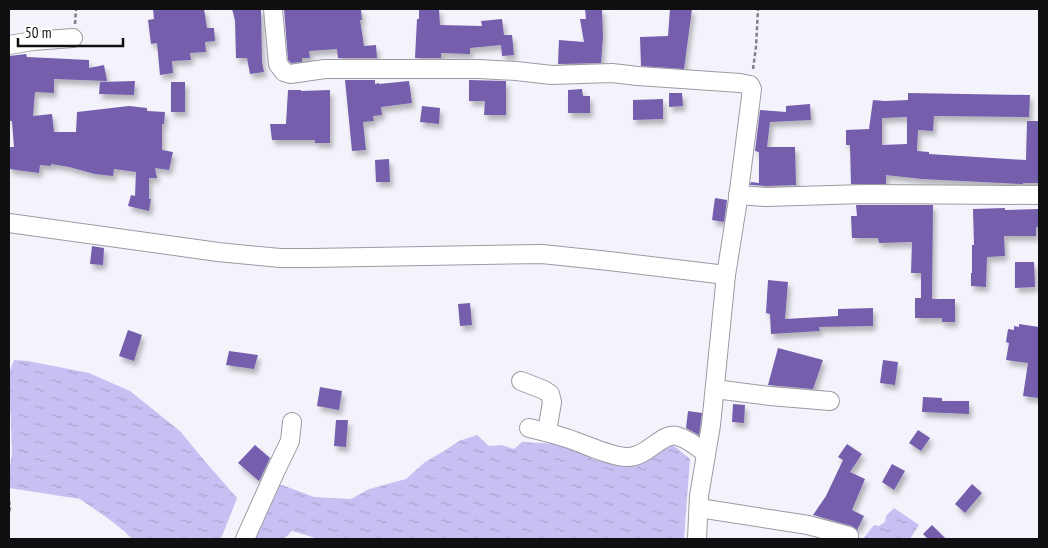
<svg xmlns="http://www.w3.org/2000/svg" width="1048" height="548" viewBox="0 0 1048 548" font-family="'PT Sans Narrow',sans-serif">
	<defs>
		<pattern id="water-ripples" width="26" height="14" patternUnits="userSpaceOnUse" patternTransform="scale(1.25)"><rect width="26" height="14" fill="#cabff2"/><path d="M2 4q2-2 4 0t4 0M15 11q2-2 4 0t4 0" fill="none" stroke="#aca3ce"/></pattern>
		<filter id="shadow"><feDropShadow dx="3" dy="5" stdDeviation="2.5" flood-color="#0004"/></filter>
	</defs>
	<rect width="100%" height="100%" fill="#f4f3fb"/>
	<g fill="url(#water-ripples)">
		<polygon points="14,360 28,361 89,373 130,391 180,431 203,459 237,498 221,539 132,539 124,531 106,517 80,499 9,488 9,474 12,452 9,373"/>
		<polygon points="477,435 489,446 502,445 514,449 522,442 558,444 579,450 594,460 619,464 667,440 690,459 684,539 319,539 292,531 284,539 251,539 273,485 282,485 314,497 351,499 369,489 406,479 425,462 444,451 459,441"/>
		<polygon points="894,508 919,525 910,539 863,539 874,525 879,526 885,522 886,516"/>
	</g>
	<g fill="#745fad" fill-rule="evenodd" filter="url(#shadow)">
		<polygon points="153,9 204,9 207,28 214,28 215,41 205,42 206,52 190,53 191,60 172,61 173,73 160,75 157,43 151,44 148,20 154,19"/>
		<polygon points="232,9 261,9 262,62 264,72 250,74 247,58 236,58 235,20"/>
		<polygon points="284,9 361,9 362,20 360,20 364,46 376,45 377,58 338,58 337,49 309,51 310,58 302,58 302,62 291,63 288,60"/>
		<polygon points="419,9 439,9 440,25 482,26 481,21 502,19 504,35 512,35 514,55 502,56 501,45 470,48 470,54 441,53 441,58 415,58 417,19 419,19"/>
		<polygon points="585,9 602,9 603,37 601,63 558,64 559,40 584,42 580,19 586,19"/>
		<polygon points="670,9 692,9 684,69 641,66 640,37 668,36"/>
		<polygon points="26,54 27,57 89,60 89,68 104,65 107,81 54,79 54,93 35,92 33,116 52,114 54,132 76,132 77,112 129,106 147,108 147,111 165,112 164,124 162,124 162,150 173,152 169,170 155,168 157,178 149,178 149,199 151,199 149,211 128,206 131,195 135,196 136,172 114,169 113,176 95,174 69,167 51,164 51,166 40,165 39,173 9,169 9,147 14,147 12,121 9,121 9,56"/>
		<polygon points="345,80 375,80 375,84 379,83 379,84 409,81 412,103 381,107 382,115 373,116 374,121 363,122 366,150 352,151"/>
		<polygon points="469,80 506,81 506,115 484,115 485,101 469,101"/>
		<polygon points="135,81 134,95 99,94 100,82"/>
		<rect x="171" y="82" width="14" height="30"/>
		<polygon points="582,89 583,96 590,96 590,113 568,113 568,90"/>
		<polygon points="288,90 301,90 301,91 330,90 330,143 315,143 315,140 272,140 270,124 286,124"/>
		<polygon points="669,93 682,93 683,106 669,107"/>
		<path d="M908,93L1030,95L1029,117L934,116L933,131L918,130L917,151L929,152V154L1026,160L1027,121H1039V183H1023V184H1021L922,179L886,175V184H851L850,145H846V130L869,129L873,100L885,101L908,100ZM907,117V144L882,145V118Z"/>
		<polygon points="663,99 663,119 633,120 633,100"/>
		<polygon points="810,104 811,120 770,122 767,147 795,147 796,185 766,186 750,185 751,182 759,183 759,152 755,151 760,110 786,112 786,106"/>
		<polygon points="422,106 440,108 439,124 420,122"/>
		<polygon points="389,159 390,182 376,182 375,160"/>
		<polygon points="715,198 727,200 724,222 712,220"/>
		<polygon points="856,205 933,205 932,299 955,299 955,322 942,322 942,318 915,318 915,298 921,298 921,273 911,273 912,242 879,243 878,238 852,238 851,216 857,216"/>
		<polygon points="1005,208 1005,210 1039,209 1039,227 1036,227 1036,236 1004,236 1005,256 987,257 986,287 971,286 971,273 972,273 972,245 974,245 973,209"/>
		<polygon points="92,246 104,248 103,265 90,264"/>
		<polygon points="1015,262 1034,262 1035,287 1015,288"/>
		<polygon points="768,280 788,282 785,319 838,316 838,309 873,308 873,326 819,327 820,331 771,334 770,314 766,313"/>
		<polygon points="470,303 472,325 460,326 458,304"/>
		<polygon points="1019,324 1039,327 1039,398 1023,396 1028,363 1006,360 1009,343 1006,342 1008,329 1014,330 1014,326 1019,327"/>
		<polygon points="128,330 142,335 134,361 119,356"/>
		<polygon points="778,348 823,360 813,389 768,385"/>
		<polygon points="229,351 258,355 254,369 226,365"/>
		<polygon points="883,360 898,362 895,385 880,383"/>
		<polygon points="320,387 342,391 339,410 317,406"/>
		<polygon points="923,397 942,398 942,401 969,401 969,414 922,412"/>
		<polygon points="733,404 745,405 744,423 732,422"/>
		<polygon points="688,411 702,413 699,435 686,428"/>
		<polygon points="336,420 348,420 346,447 334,446"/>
		<polygon points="918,430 930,438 921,451 909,443"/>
		<polygon points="847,444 862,454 850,472 865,479 852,510 864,516 857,530 852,526 813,515 826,496 843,460 838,457"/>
		<polygon points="255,445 270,458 259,481 238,463"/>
		<polygon points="892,464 905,471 894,490 882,482"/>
		<polygon points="972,484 982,493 965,513 955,504"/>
		<polygon points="932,525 946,539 928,539 923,534"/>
	</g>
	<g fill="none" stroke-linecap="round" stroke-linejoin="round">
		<defs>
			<g id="minor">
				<polyline points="273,9 278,64 284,72 290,74 325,69 479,69 516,71 552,75 612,73 638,76 740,83 750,85 752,89 737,206 726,275 711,425 699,496 697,539"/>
				<polyline points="9,45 33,41 73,38"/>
				<polyline points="738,195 766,197 864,194 1039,195"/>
				<polyline points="9,223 218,252 280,258 311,258 542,254 609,261 726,275"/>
				<polyline points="521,381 544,390 550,394 552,402 547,432"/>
				<polyline points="715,389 770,396 830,401"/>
				<path d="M529,428C542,431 554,434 566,438C586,444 605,455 625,457C647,459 662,431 677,436C687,439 698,447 706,454"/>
				<polyline points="699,508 808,525 849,536"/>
				<polyline points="245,539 276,470 290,441 292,422"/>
			</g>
		</defs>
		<use href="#minor" stroke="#9c9aa2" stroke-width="20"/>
		<g stroke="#818085" stroke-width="2.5" stroke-dasharray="4 2.5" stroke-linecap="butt">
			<polyline points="75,24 76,9"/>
			<polyline points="753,69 756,47 758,9"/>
			<polyline points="9,501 10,508 9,512"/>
		</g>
		<use href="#minor" stroke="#fff" stroke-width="18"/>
	</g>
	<rect width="1048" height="548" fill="none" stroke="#100f12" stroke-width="20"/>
	<path d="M18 38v8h105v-8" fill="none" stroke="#100f12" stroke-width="2.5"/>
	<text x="25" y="38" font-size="15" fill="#100f12" stroke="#ffffff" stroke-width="4" paint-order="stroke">50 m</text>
</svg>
